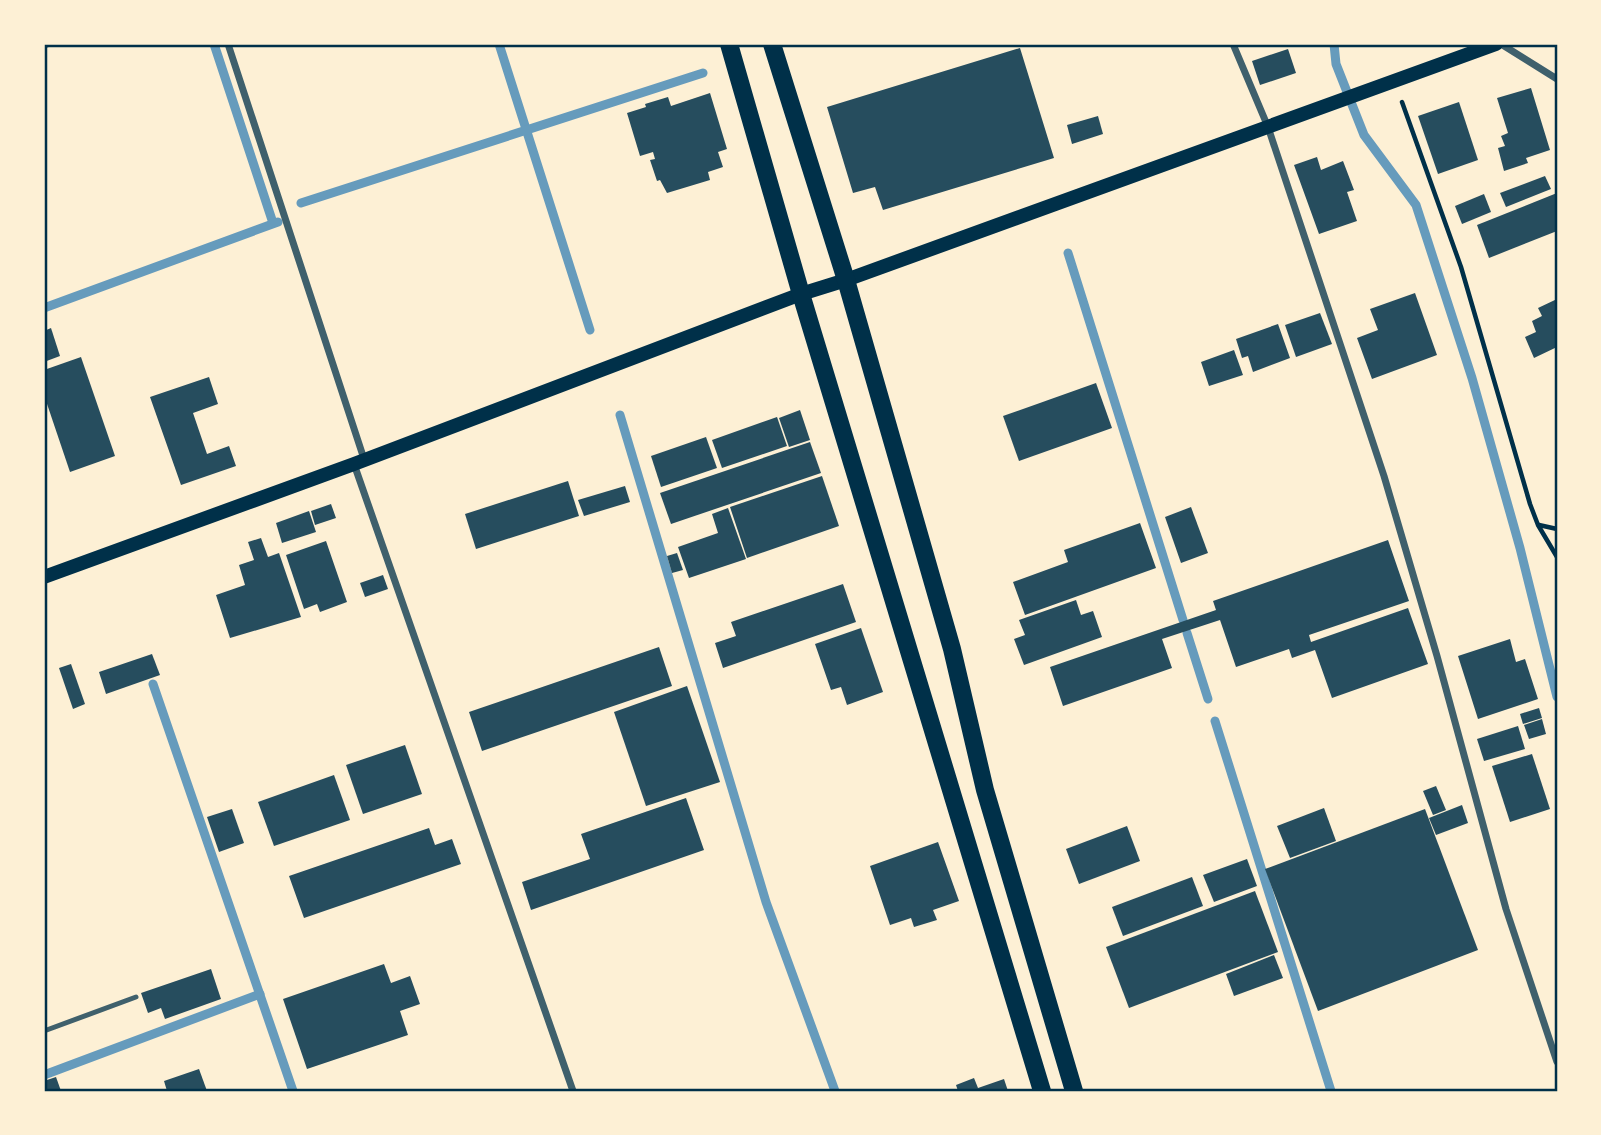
<svg xmlns="http://www.w3.org/2000/svg" width="1601" height="1135" viewBox="0 0 1601 1135" font-family="'Titillium Web',sans-serif">
	<rect width="100%" height="100%" fill="#fdf0d5"/>
	<g fill="none" stroke-linecap="round" stroke-linejoin="round">
		<g stroke="#669bbc" stroke-width="9">
			<polyline points="214,44 273,223"/>
			<polyline points="499,44 590,330"/>
			<polyline points="1334,44 1336,64 1364,135 1416,205 1472,378 1520,548 1557,697"/>
			<polyline points="301,203 703,73"/>
			<polyline points="1068,253 1183,620"/>
			<polyline points="44,308 278,222"/>
			<polyline points="620,415 766,902 835,1091"/>
			<polyline points="1187,633 1208,699"/>
			<polyline points="153,684 293,1091"/>
			<polyline points="1215,721 1331,1091"/>
			<polyline points="44,1075 260,994"/>
		</g>
	</g>
	<g fill="#264d5e">
		<polygon points="1020,48 1054,158 883,210 875,187 853,193 827,107"/>
		<polygon points="1288,49 1296,73 1260,85 1252,61"/>
		<polygon points="1531,88 1550,150 1526,158 1528,163 1504,171 1498,148 1505,146 1501,136 1508,133 1497,98"/>
		<polygon points="710,93 727,149 718,152 723,167 708,172 710,180 667,193 660,180 657,181 650,160 655,159 653,152 640,156 627,113 646,107 645,104 668,97 671,106"/>
		<polygon points="1459,102 1478,160 1438,174 1418,116"/>
		<polygon points="1098,116 1103,134 1072,144 1067,125"/>
		<polygon points="1317,157 1321,170 1343,161 1354,190 1347,192 1357,221 1319,234 1294,165"/>
		<polygon points="1545,176 1551,189 1506,207 1500,193"/>
		<polygon points="1557,193 1557,231 1489,258 1477,225"/>
		<polygon points="1484,194 1491,212 1462,224 1455,206"/>
		<polygon points="1415,293 1437,355 1372,379 1357,338 1378,330 1370,309"/>
		<polygon points="1557,299 1557,347 1534,358 1525,337 1536,332 1532,321 1542,316 1538,308"/>
		<polygon points="1320,313 1332,344 1296,357 1285,325"/>
		<polygon points="1278,324 1290,358 1253,372 1248,356 1242,358 1236,339"/>
		<polygon points="51,328 60,356 44,362 44,331"/>
		<polygon points="1234,350 1243,375 1209,386 1201,362"/>
		<polygon points="81,357 115,456 70,472 44,395 44,370"/>
		<polygon points="209,377 218,404 193,413 207,454 229,446 236,466 181,485 150,397"/>
		<polygon points="1096,383 1112,428 1019,461 1003,416"/>
		<polygon points="800,410 810,440 789,447 779,418"/>
		<polygon points="777,417 787,446 722,468 712,440"/>
		<polygon points="706,437 717,468 661,487 651,456"/>
		<polygon points="810,442 821,473 671,524 660,493"/>
		<polygon points="822,476 839,526 747,558 730,507"/>
		<polygon points="568,481 579,516 476,549 465,514"/>
		<polygon points="625,486 630,502 584,516 578,500"/>
		<polygon points="331,504 336,518 315,525 311,511"/>
		<polygon points="1191,507 1208,553 1181,563 1165,517"/>
		<polygon points="728,508 746,559 689,578 678,547 718,533 712,514"/>
		<polygon points="309,511 316,532 282,543 276,523"/>
		<polygon points="1140,523 1156,568 1025,615 1013,582 1068,562 1064,550"/>
		<polygon points="261,538 268,557 279,553 301,617 230,638 216,595 245,585 239,565 254,560 248,542"/>
		<polygon points="1388,540 1409,601 1309,635 1311,642 1408,608 1428,664 1332,698 1315,650 1292,658 1289,649 1236,667 1220,620 1162,639 1172,668 1063,706 1050,667 1216,610 1213,601"/>
		<polygon points="326,541 347,602 320,612 317,604 304,609 286,555"/>
		<polygon points="677,553 683,570 672,573 667,556"/>
		<polygon points="383,575 388,589 365,597 360,583"/>
		<polygon points="843,584 856,622 723,668 715,643 736,636 731,622"/>
		<polygon points="1076,600 1081,615 1093,611 1102,637 1024,665 1014,639 1025,635 1019,620"/>
		<polygon points="861,628 883,692 847,705 841,687 831,690 815,644"/>
		<polygon points="1510,639 1516,662 1525,659 1538,699 1478,719 1458,656"/>
		<polygon points="659,647 672,686 482,751 469,712"/>
		<polygon points="152,654 160,675 106,694 99,672"/>
		<polygon points="71,664 85,704 73,709 59,668"/>
		<polygon points="687,686 720,782 646,806 614,712"/>
		<polygon points="1539,708 1542,718 1523,724 1520,714"/>
		<polygon points="1542,719 1546,734 1529,739 1524,725"/>
		<polygon points="1518,726 1525,749 1484,761 1477,739"/>
		<polygon points="405,745 422,794 363,814 346,765"/>
		<polygon points="1532,754 1550,809 1510,822 1492,766"/>
		<polygon points="334,775 350,820 274,846 258,802"/>
		<polygon points="1436,786 1446,810 1433,815 1423,791"/>
		<polygon points="686,798 704,850 531,910 522,882 590,859 581,834"/>
		<polygon points="1462,805 1468,823 1436,835 1429,818"/>
		<polygon points="1324,808 1336,841 1290,858 1277,826"/>
		<polygon points="232,809 244,843 219,852 207,817"/>
		<polygon points="1425,809 1478,950 1318,1011 1265,869"/>
		<polygon points="1127,826 1140,861 1079,884 1066,849"/>
		<polygon points="429,828 435,845 452,839 461,864 304,918 289,876"/>
		<polygon points="938,842 959,901 933,910 937,920 914,927 911,918 890,925 870,866"/>
		<polygon points="1247,859 1257,886 1214,902 1203,875"/>
		<polygon points="1192,877 1203,906 1123,936 1112,907"/>
		<polygon points="1255,891 1278,952 1129,1008 1106,947"/>
		<polygon points="1274,955 1283,978 1234,996 1226,974"/>
		<polygon points="384,964 391,983 410,976 420,1004 400,1011 408,1035 307,1069 283,999"/>
		<polygon points="211,969 221,999 165,1019 161,1008 148,1013 141,993"/>
		<polygon points="199,1069 207,1091 167,1091 164,1081"/>
		<polygon points="56,1077 61,1091 44,1091 44,1081"/>
		<polygon points="974,1078 978,1088 1004,1079 1008,1091 958,1091 956,1085"/>
	</g>
	<g fill="none" stroke-linecap="round" stroke-linejoin="round">
		<g stroke="#003049" stroke-width="4.5">
			<polyline points="1402,102 1461,267 1530,504 1538,525 1557,557"/>
			<polyline points="1539,525 1557,529"/>
		</g>
		<polyline stroke="#3f606c" stroke-width="5" points="44,1031 136,997"/>
		<g stroke="#3f606c" stroke-width="7">
			<polyline points="228,44 364,459"/>
			<polyline points="1233,44 1268,127 1384,476 1437,656 1506,909 1557,1062"/>
			<polyline points="1501,44 1557,79"/>
			<polyline points="44,45 47,44"/>
			<polyline points="354,464 573,1091"/>
		</g>
		<polyline stroke="#003049" stroke-width="14" points="44,577 354,464 801,294 846,280 1496,44"/>
		<g stroke="#003049" stroke-width="18">
			<polyline points="729,44 801,294 1042,1091"/>
			<polyline points="772,44 846,280 952,649 985,790 1074,1091"/>
		</g>
	</g>
	<rect width="1601" height="1135" fill="none" stroke="#fdf0d5" stroke-width="91"/>
	<rect x="46" y="46" width="1510" height="1044" fill="none" stroke="#003049" stroke-width="2.5"/>
</svg>
